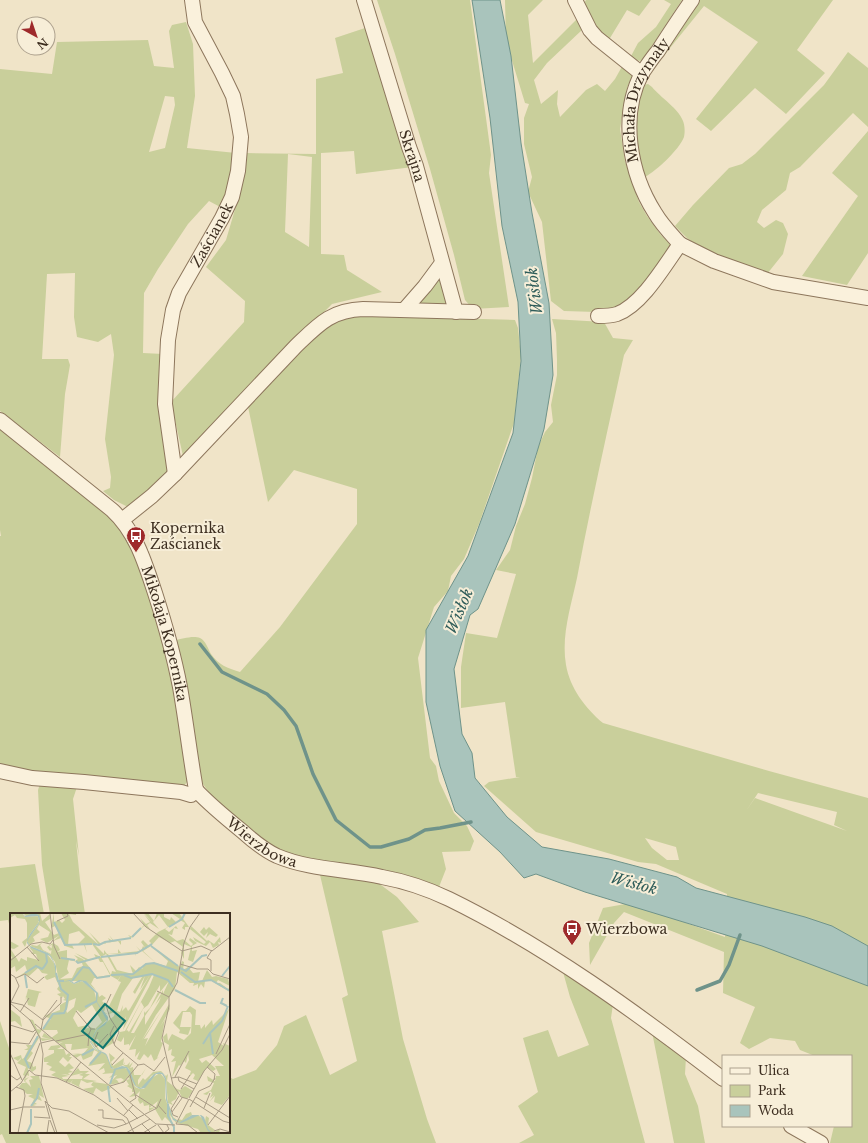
<svg xmlns="http://www.w3.org/2000/svg" width="868" height="1143" viewBox="0 0 868 1143" font-family="'Libre Baskerville',serif">
	<rect width="100%" height="100%" fill="#f0e4c8"/>
	<g fill="#c9cf9b" fill-rule="evenodd">
		<polygon points="377,0 470,0 491,155 489,173 509,307 473,309 465,300 454,255 430,169 395,54"/>
		<polygon points="505,0 543,0 528,15 533,63 579,17 583,29 547,63 534,80 541,104 558,90 557,104 560,117 586,90 597,84 605,91 615,79 624,63 633,74 627,88 620,129 625,161 639,202 647,216 661,235 670,244 671,250 642,288 629,301 612,309 596,312 564,311 551,301 542,222 528,192 532,177 524,144 524,118 529,104 525,103 506,41"/>
		<polygon points="586,0 651,0 639,16 627,10 607,43 599,35 583,5"/>
		<polygon points="664,0 682,0 642,61 633,60 630,58 638,43 656,27 671,4"/>
		<polygon points="695,0 833,0 797,50 825,73 786,114 755,88 711,131 696,119 758,42 704,6 653,69 655,62"/>
		<path d="M186,22L193,44L195,96L187,148L236,153L235,170L222,208L209,201L188,224L158,269L144,293L143,353L163,354L170,473L128,507L114,500L103,491L110,488L111,477L105,439L114,355L111,334L98,342L77,337L74,317L75,273L47,274L42,359H68L70,365L65,394L60,457L0,411V69L52,74L57,42L148,40L154,66L174,68L169,31L172,25ZM165,96L174,97L175,105L165,148L149,152Z"/>
		<path d="M368,27L413,167L356,174L354,151L321,153V254L344,255L347,270L382,292L332,304L183,456L171,402L244,322L245,301L206,267L226,240L236,206L234,204L245,153L316,154V79L343,73L335,38ZM288,154L312,157L309,247L285,232Z"/>
		<polygon points="848,52 868,68 868,127 853,113 800,167 790,173 786,190 762,210 757,222 764,228 776,220 783,223 788,234 783,254 767,274 704,250 687,238 675,226 693,205 729,168 742,164 755,154 824,85"/>
		<path d="M648,84L652,87C660,97 679,109 683,121C685,126 685,133 684,137C679,150 656,171 645,177C639,154 633,130 637,106C639,99 642,92 644,85Z"/>
		<polygon points="868,131 868,253 847,285 802,276 858,196 832,173"/>
		<polygon points="438,274 450,305 417,306"/>
		<path d="M340,315L515,320L518,328L521,356L514,423L479,524L464,559L451,576L448,591L434,607L418,658L430,758L436,766L439,781L454,813L467,826L474,841L470,851L442,852L446,869L437,892L299,858L276,849L253,833L212,797L203,784L199,773L175,640C182,639 193,635 200,638C206,641 208,649 211,654C219,665 227,668 240,672L280,627L357,524V489L294,470L268,502L247,402L308,341Z"/>
		<path d="M552,319L604,322L613,338L633,340L624,355C608,429 591,503 577,578C571,606 561,636 566,665C570,688 585,708 603,723L769,771L868,798V1143H830L834,1126H851V1056H815L800,1050L795,1041L770,1038L749,1049L740,1043L755,1007L723,993L724,952L624,912L614,923L590,965L589,943L603,908L631,903L725,937L727,894L656,864L638,862L536,832L484,786L489,782L520,777H516L505,702L461,708V667L466,633L497,638L516,574L496,570L510,550L516,526L525,504L532,478L538,447L545,432L553,422L551,405L557,375V360L556,333ZM758,793L837,812L834,825L847,831L755,798L746,811ZM645,838L676,847L679,860H667L652,848Z"/>
		<polygon points="0,429 115,520 128,538 138,562 155,612 170,664 187,772 187,782 183,787 0,769 0,536 1,536 0,530"/>
		<polygon points="40,784 78,784 73,799 79,856 76,841 80,880 85,914 50,914 42,865 38,790"/>
		<polygon points="35,864 44,914 11,914 11,931 8,920 0,921 0,868"/>
		<polygon points="322,871 373,879 397,897 419,922 382,931 403,1039 427,1119 436,1143 71,1143 66,1132 229,1132 229,1077 233,1079 256,1070 277,1045 284,1026 306,1015 330,1075 357,1061 342,998 348,995 320,875"/>
		<polygon points="563,972 613,1004 611,1018 645,1143 519,1143 534,1135 518,1106 538,1092 523,1038 548,1030 558,1057 589,1045 570,997"/>
		<polygon points="0,1021 11,1054 11,1132 37,1132 41,1143 6,1143 2,1134 0,1135"/>
		<polygon points="652,1032 686,1057 685,1074 698,1106 705,1143 674,1143"/>
	</g>
	<polygon fill="#a9c4bc" stroke="#6f938a" points="472,0 500,0 511,56 521,143 532,213 549,303 553,375 544,429 515,524 478,609 470,615 454,669 462,734 472,753 475,778 507,817 542,847 609,859 677,877 696,888 805,917 832,926 868,946 868,986 762,946 585,892 536,874 524,878 500,852 455,811 440,766 426,702 426,630 468,556 513,433 521,361 518,302 502,226 490,118"/>
	<g fill="none" stroke-linecap="round" stroke-linejoin="round">
		<g stroke="#6f938a" stroke-width="3.5">
			<polyline points="200,644 222,672 267,694 284,710 296,726 313,774 336,820 370,847 381,847 409,839 425,830 440,828 471,822"/>
			<polyline points="697,990 720,981 729,965 740,935"/>
		</g>
		<defs>
			<g id="minor">
				<path id="s1" d="M364,0L409,147L416,166L456,312"/>
				<polyline points="575,0 590,30 597,38 642,74"/>
				<polyline points="680,244 714,261 773,282 868,298"/>
				<polyline points="404,310 425,286 442,263"/>
				<path id="s2" d="M598,316C604,316 611,316 617,314C642,305 665,265 680,244C671,234 662,225 655,213C630,174 619,116 642,73C647,66 652,58 658,51C669,34 680,17 692,0"/>
				<path id="s3" d="M0,420L112,510C136,532 145,563 155,593C165,624 174,656 180,687C186,721 190,756 196,790"/>
				<path id="s4" d="M175,474L165,404L168,340L173,310L179,293L222,218L232,197L238,171L241,137L237,114L233,96L222,73L195,22L192,0"/>
				<path d="M122,520L152,496L175,474L296,346C318,325 331,310 363,309L474,312"/>
				<polyline points="0,771 32,778 84,782 181,792 191,795 196,790"/>
				<path id="s5" d="M196,790C210,805 226,818 242,831C252,840 264,850 277,856C310,870 347,869 382,877C404,881 428,889 449,899C547,947 637,1013 723,1079"/>
				<polyline points="791,1126 821,1143"/>
			</g>
		</defs>
		<use href="#minor" stroke="#8d765c" stroke-width="16"/>
		<use href="#minor" stroke="#faf1dc" stroke-width="14"/>
	</g>
	<defs>
		<symbol id="bus-pin" viewBox="-11 -11 22 30"><path d="M0 17L-7.5 6A9.5 9.5 0 1 1 7.5 6Z" fill="#9e2a2b" stroke="#f7eed8"/><path d="M-5-6H5V4H4V6H2V4H-2V6H-4V4H-5ZM-3.5-4V0h7V-4ZM-3.5 1.2v1.5H-2V1.2ZM2 1.2v1.5H3.5V1.2Z" fill="#fff"/></symbol>
	</defs>
	<g fill-rule="evenodd">
		<use href="#bus-pin" x="125" y="525" width="22" height="30"/>
		<use href="#bus-pin" x="561" y="918" width="22" height="30"/>
	</g>
	<g text-anchor="middle" dominant-baseline="central" stroke-width="4" stroke-linejoin="round" paint-order="stroke">
		<g font-size="14" fill="#3d2e20" stroke="#f7eed8">
			<text stroke="none"><textPath href="#s2" startOffset="276">Michała Drzymały</textPath></text>
			<text stroke="none"><textPath href="#s1" startOffset="163">Skrajna</textPath></text>
			<text stroke="none"><textPath href="#s4" startOffset="250">Zaścianek</textPath></text>
			<text stroke="none"><textPath href="#s3" startOffset="280">Mikołaja Kopernika</textPath></text>
			<text stroke="none"><textPath href="#s5" startOffset="85">Wierzbowa</textPath></text>
		</g>
		<g font-size="14" fill="#3d2e20" stroke="#f7eed8" text-anchor="start">
			<text x="150" y="528">Kopernika<tspan x="150" dy="16">Zaścianek</tspan></text>
			<text x="586" y="929">Wierzbowa</text>
		</g>
		<g font-size="15" font-style="italic" fill="#2f5d5a" stroke="#f7eed8">
			<text transform="translate(534 291) rotate(-97)">Wisłok</text>
			<text transform="translate(459 611) rotate(-67)">Wisłok</text>
			<text transform="translate(634 883) rotate(15)">Wisłok</text>
		</g>
	</g>
	<g transform="translate(10 913)">
		<rect width="220" height="220" fill="#f0e4c8"/>
		<path d="M0,0H12L15,4L28,3L29,9L20,21L18,26L28,12L29,5L27,1L16,3L13,0H30L32,8L40,1V6L35,9L44,22L49,20L45,13L41,15L44,0V9L49,7L52,10L55,7L51,0H66V2L59,1L63,9L89,32L79,19L91,31L100,29L98,25L103,28L99,22L104,28H111L121,25L118,22L123,24L134,12L130,5L136,11L140,9L133,0L142,9L134,0H138L144,8L147,0H154V4L160,7L161,4L166,9L170,6L161,0H169L179,14H175V17L172,15L175,10L170,7L155,16L159,19L166,13L168,16L164,15L162,22L158,21L167,28L173,26L181,33L183,31L179,27L180,25L187,30L182,33V38L187,37L183,49L178,47L181,34L174,31V46L171,40L173,34L165,28L160,30L149,24L141,33L170,54L172,48L174,49L173,57L178,54L183,60L190,59L188,69L192,68L197,57L202,64L206,63L218,66L220,73L208,67L206,70H210L218,76L220,74V79L200,67L195,68L194,75L191,71L188,76V71L183,73L184,70H180L167,59L165,76L146,102L132,127L152,97L134,126L138,125L135,133L159,91L160,96L150,114L155,106L151,129L153,130L147,145L149,144L144,148L141,141L138,145L134,141L130,147L127,146L130,138L125,144L126,136L119,137L126,122L119,133V131L114,132V124L111,129L107,127L110,119L115,118L139,74L144,62H142L113,117L116,103L111,114L107,116L103,130L95,135L90,132L88,126L84,127L89,137L93,138H89L80,128L87,117L104,103L105,99L99,101L100,95L97,97L111,69L108,68L111,62L108,67L101,63L87,65H84L81,71L86,77L75,68H49L45,49L38,40L20,33L22,32L27,33L33,29L30,32L33,37L41,41L42,32L39,33L42,36L40,38L37,34L43,30L48,33L50,37L47,39L57,37V45L65,48L68,46L64,42L73,46L87,64L100,62L93,49H90L88,45L77,48L65,40L80,47L86,45L84,41L91,44L82,31L75,32L77,40L74,32H62L64,36L55,33L51,25L43,28L50,22L37,30L30,26L38,24L40,19L29,12L27,16L30,19L23,24L25,28L19,32L17,28L15,34L12,29L17,25V10L15,6L7,5L5,2L0,5ZM149,2L158,14L148,19L139,28L141,30L139,33L133,27L131,29L136,36L133,33L131,38L126,33L130,38L111,40L108,36V40L97,41L94,37V41L85,32L108,28L111,32V28L121,25L134,13L140,16L137,12L140,10L149,16L143,9ZM69,18L75,24L68,31L58,32L59,21ZM141,33L158,48L156,53L146,50L133,38ZM132,38L146,50H136L132,56L129,54L126,58L120,52L123,61L107,57L98,41L124,40L126,43L125,40ZM96,41L106,59L102,58L101,62L91,44ZM59,47L72,50L73,53L67,55L62,65L50,66L59,60L57,56ZM140,62L120,96L118,98L116,94L112,98L113,92L110,99L107,98L112,81L123,65L132,64L123,79L125,81L135,63L130,77ZM159,68L153,81V77L145,92L151,84L149,89L135,112V103L145,88L150,80L148,79L140,95L135,100L134,98V103L124,120H121L133,96L138,92L150,72V79ZM131,89L134,94L119,119L117,117L116,118ZM181,13L197,28L198,27L204,31L210,24L211,30L208,29L209,32L203,35L200,29L196,33L185,28L183,24L194,31L196,29L180,16ZM194,14L196,17L199,14L208,22L206,24L200,21L196,25L198,19L194,23L190,19ZM0,28L9,33L4,36L0,35L9,49L11,45L17,48V44L28,47L26,41H21L23,39L19,34L37,41L44,50L48,68H59L64,71L72,68L84,77L86,85L88,79L89,84L92,82L96,85L92,88L96,92L94,99L98,101L93,100L97,107L86,117L80,130L84,136L96,141L102,156L113,154L119,157L120,161L114,169H111L114,167L111,165L105,166L107,167L109,170L98,172L107,162L99,165L104,160L92,161L95,159L94,155L88,158L95,150L78,153L88,139L84,137L82,143L73,147L71,142L66,145L62,142L68,141L60,140L73,141L78,135L61,137L62,131H55L57,138L49,131L53,129L48,130L41,125L48,120L47,117H32L29,121L31,125L40,126L32,124L34,120L43,126L32,128L19,106L23,107L27,116L32,117L41,106L34,103L50,97V92L57,88L53,87L55,86L53,83L52,85L47,81L51,80L47,76L49,73L45,64L37,67L34,64L38,61L32,60L28,55L19,63L15,61L6,65L17,58L15,52L6,59L5,53L0,56V46L2,45L0,40ZM66,85L64,94L57,100L56,97L51,100L57,96L59,88ZM82,92L92,109L85,116L80,114L75,116L78,112L68,114L63,105L67,97L71,100ZM18,76L32,79L29,80L25,94L18,92L16,83L14,92ZM180,93L186,97L185,112H190L191,116L195,111V115L202,107L203,112L219,96L208,129L214,133L213,130L220,133V182L212,192L204,189L205,183L200,188L204,182L200,185L202,180L200,178L197,182L193,181L201,177L204,170L198,168L197,163L205,168L206,163H210L205,153H214L202,142L189,146L192,150L196,147L206,156L203,158L197,154L188,168L183,166L185,162L183,160L179,164L181,158L175,155L179,147L178,141L176,150L174,148L170,153L169,152L162,164L166,148L161,149L165,144L161,142L162,136L158,138L159,132L154,129L153,124L157,120L158,128L162,121L174,127L181,120L182,102L180,99H173L170,114H181L178,122L169,120L170,117L163,110L172,98H176ZM0,96L10,104L12,114L5,108L0,109ZM27,123L29,125L21,138L23,140L17,148L22,150L23,154L26,153V156L22,159L18,155L19,163L17,162L15,166L19,164L15,168L21,174L19,167L23,166L20,163H29L34,185L29,182L32,188L27,186L24,189L27,191L23,192L26,193H21L24,186L18,183L23,181H17L9,174L12,170H16L14,168L15,163L13,162L16,154L7,150L11,146V145L8,148L3,145L11,142L12,146L14,145L18,137H14L18,135L16,132H23ZM49,132L51,134L47,136H54L56,142L59,140L61,142L59,144H62L58,149L53,144L49,149L55,154L59,150L64,155L59,157L63,159L58,160L60,162L51,161L59,163L52,164L53,166H72L73,163L69,162L73,160L60,163L68,155L70,158H79L75,161H80L73,166L87,168L77,170L71,167L69,173L71,175L61,170L63,167L60,170L41,162L46,159L39,157L42,154L36,151L39,149H34V145L44,140V137H38L41,133ZM99,140L105,145L101,149L103,153L114,145L113,152L115,149L114,152H117L120,149L119,153L123,149L120,155L123,154L124,162H132L136,155L128,167V172L133,165L135,167L143,159L151,158L156,163L158,161L157,168L167,176L170,177L175,173L183,178L178,185H172L169,178L166,186L161,189L163,192L158,190L163,204L167,207L166,210L160,202L162,211L155,204L152,208L145,196L148,188L139,195L146,194L139,198V192L134,193L133,189L130,191L128,187L130,178L125,183L119,184L125,179H122V176L117,173L119,172L116,167L120,166L118,165L120,162L125,174L130,176H134L140,166L150,160L155,166V185L158,193L156,165L154,161L149,159L141,163L135,174L129,175L124,171L119,156L113,152L105,156L101,154ZM83,169L97,171L101,175L92,179L86,175L83,181L73,176L84,174L81,172ZM181,199L182,202L171,209L188,202L195,208L196,203L199,205L198,212L205,217L204,219L210,216L209,220H191L188,216L167,210L168,206L172,207L176,201Z" fill="#c9cf9b" fill-rule="evenodd"/>
		<path d="M12,0L15,3L24,0L29,2L30,7L28,12L17,28L20,33L38,40L41,43L46,53V62L44,50L40,43L21,35L17,30V27L20,21L29,9L28,3L15,4ZM60,67L64,70L69,67L76,68L88,80L87,89L98,104V107L95,112L87,117L81,129L86,136L95,140L97,142L101,153L104,156L112,153L117,154L120,158L126,173L131,175L144,161L149,159L153,160L156,165L157,186L163,205L170,209L182,202H191L194,204L198,216L202,220L198,218L190,202L171,210L163,207L156,187L155,166L152,161H146L135,175L130,176L125,173L116,155L105,157L101,155L96,142L85,136L80,129L87,116L97,108L86,88V80L72,68L64,71L59,68L52,69Z" fill="#a9c4bc"/>
		<path fill="none" stroke="#a9c4bc" stroke-width="2" d="M44,9L55,32L82,31M159,14L172,6L175,0M122,24L131,15M83,31L89,32L95,29L121,25M141,33L168,53M91,44L127,40L142,31M51,45L65,47M66,48L68,50L90,44M34,54L37,49L36,40M170,55L176,58L192,43L197,42M171,59L185,69L201,67L220,78M15,60L26,53L32,56L34,54M46,60L48,68H54M15,62L17,75M101,62L123,61L136,51L144,50L168,58M114,62L121,65L142,61L150,64M212,63L220,53M150,64L158,67L163,74M62,68L73,54L79,55L87,65L100,63M165,77L190,90H196M213,85L211,90L217,93M75,94L87,88M33,116L43,101L54,100L56,96L58,82L51,76L49,69M193,131L200,120M203,141L200,120L212,108L218,93M72,142L84,136M80,151L91,139M19,155L15,146L28,123M100,171L105,157M98,173L100,189M158,191V203L164,214V220M21,193L27,185L29,175M17,220L21,211V196"/>
		<path fill="none" stroke="#a89b85" stroke-width="1" d="M40,0L44,33L50,46M123,0L136,14L172,38M47,8L58,3L57,0M17,34L29,48M172,38L191,33L202,38L220,24M0,48L21,31L32,29L40,31L43,27M170,51L187,56H198L203,61L220,66M201,58V47L197,45L202,37M0,61L5,64L9,73L1,89M6,65L15,61L27,70L34,64M147,78L159,84M101,81L96,92L100,105L109,119L104,131M0,89L13,92L33,107M0,90L20,107L30,125L33,141L31,170L47,220M66,98L81,116M10,99L19,85M32,107L47,87M25,111L44,127M0,112L23,119L26,116M104,113L100,121L105,133L128,152M31,117L33,107L51,90V84M46,128L79,121L81,116H85M0,129L19,131L26,119M31,130L44,127L146,211L165,212M78,133L79,121M86,134L98,121M86,134L84,129L88,119M0,140L12,167M206,141L220,111M102,152L113,140M128,152L134,151L144,158L155,144M197,154L205,161L204,167M20,156L30,130M19,157L25,162L47,165L84,182L117,205L124,220M0,162L7,167L11,164M120,162L126,185L120,189M165,164L179,138M168,164L169,168L184,176M161,165L169,164L187,171M56,169L71,149M100,173L114,169L128,152M6,174L14,177L15,183L8,220M171,176L180,162M0,179L11,170L19,157M126,182L146,195M186,184L220,205M107,185L118,198M179,185L194,158L212,137L220,121M178,186L171,184L163,172L152,125L159,93V84L167,70L174,30L180,14L190,0M179,186L213,208L220,210V207M35,188L42,195L59,198L99,220M35,188L40,206M148,192L156,201M13,194H35M180,194L189,178L200,173L205,165M194,195L200,180M0,197L13,194M88,197H93V205L113,207L116,211M119,197L128,206M162,199L172,185M113,203L123,192M24,204L39,205M168,204L163,202L161,196L169,183M40,207L45,220M132,211L141,220M166,211L179,186M166,211L178,212L188,220M87,212L104,215L116,211L147,195L151,186M148,212L154,220L159,216L157,212M198,212L220,183M204,218L210,216L220,219M37,220L39,207M116,220L140,206M133,220L146,212"/>
		<path fill="#0f766e" fill-opacity="0.15" stroke="#0f766e" stroke-width="2" d="M95,91L115,108L93,135L72,118Z"/>
		<rect width="220" height="220" fill="none" stroke="#3d2e20" stroke-width="2"/>
	</g>
	<rect x="722" y="1055" width="130" height="72" fill="#f7eed8" stroke="#ada18e"/>
	<rect x="730" y="1068" width="20" height="6" fill="#faf1dc" stroke="#ada18e"/>
	<text x="758" y="1075" font-size="12" fill="#3d2e20">Ulica</text>
	<rect x="730" y="1085" width="20" height="12" fill="#c9cf9b" stroke="#ada18e"/>
	<text x="758" y="1095" font-size="12" fill="#3d2e20">Park</text>
	<rect x="730" y="1105" width="20" height="12" fill="#a9c4bc" stroke="#ada18e"/>
	<text x="758" y="1115" font-size="12" fill="#3d2e20">Woda</text>
	<g transform="translate(36 36) rotate(140)"><circle r="19" fill="#f7eed8" stroke="#ada18e"/>
	<path d="M0-3L7 15L0 10L-7 15Z" fill="#9e2a2b"/>
	<text y="-6" font-size="11" font-weight="bold" text-anchor="middle" fill="#3d2e20">N</text>
	</g>
</svg>
